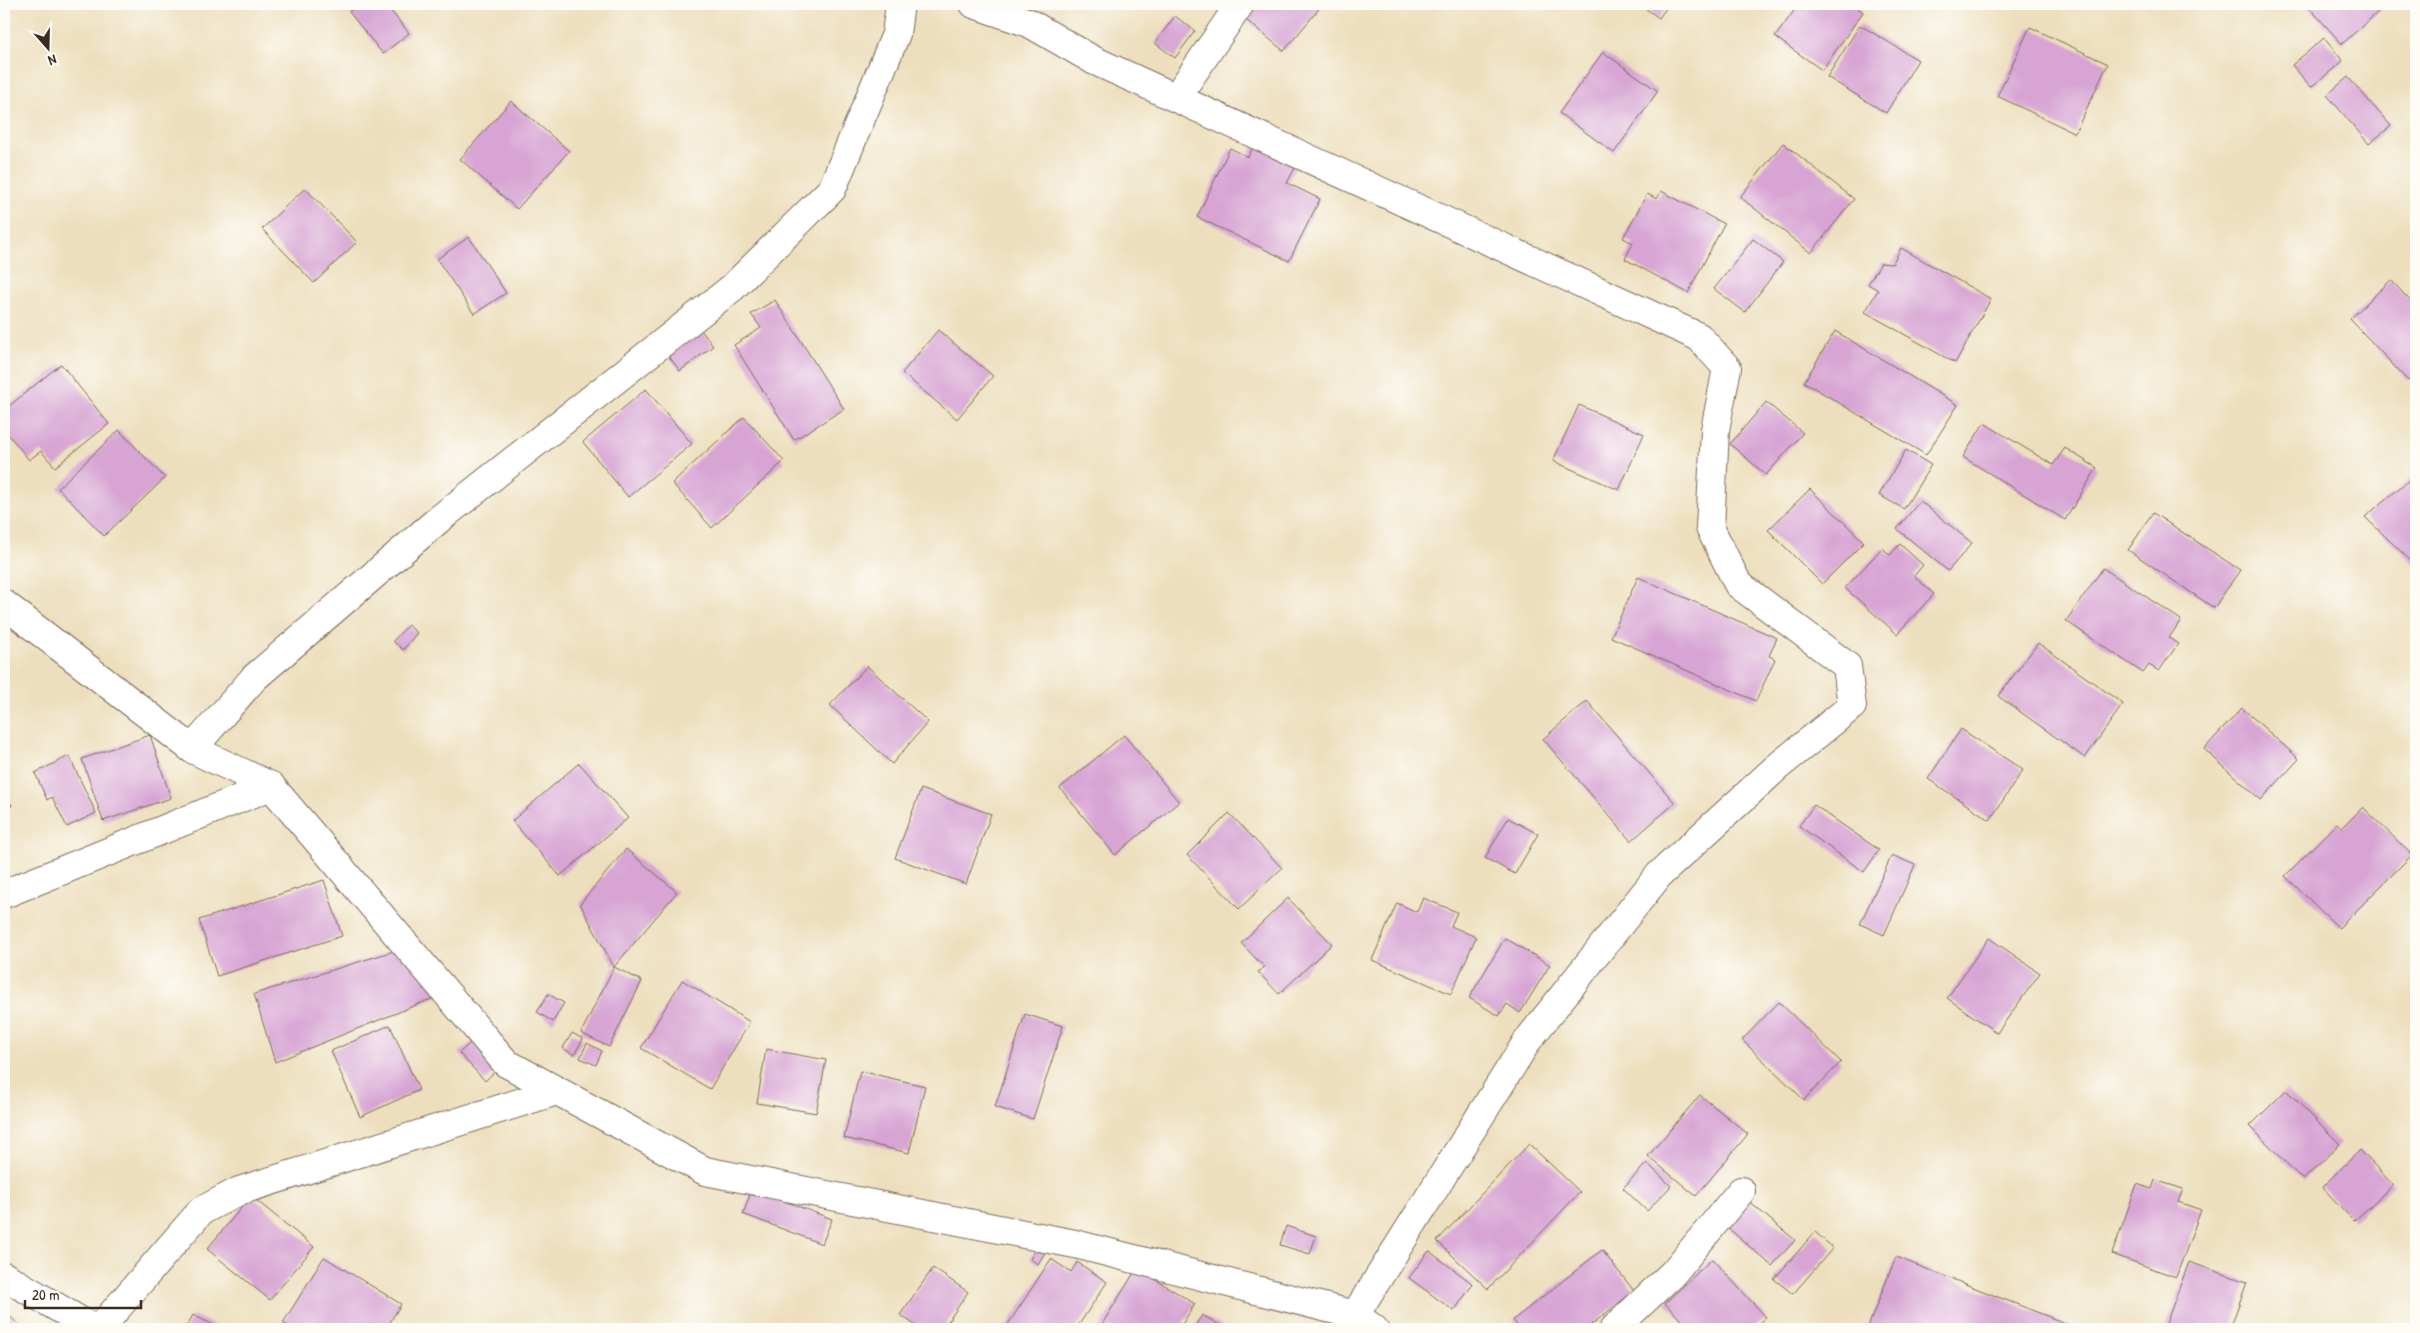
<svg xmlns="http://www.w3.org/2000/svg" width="2420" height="1333" viewBox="0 0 2420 1333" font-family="'Patrick Hand',sans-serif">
	<rect width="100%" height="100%" fill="#fdfcf7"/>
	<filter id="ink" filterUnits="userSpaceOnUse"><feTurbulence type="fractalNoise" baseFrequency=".02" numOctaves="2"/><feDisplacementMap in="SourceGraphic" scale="10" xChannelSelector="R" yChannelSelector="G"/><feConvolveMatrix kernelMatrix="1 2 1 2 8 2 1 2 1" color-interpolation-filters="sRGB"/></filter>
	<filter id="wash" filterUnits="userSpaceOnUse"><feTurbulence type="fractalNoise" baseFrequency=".0096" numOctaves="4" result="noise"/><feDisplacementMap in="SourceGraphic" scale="20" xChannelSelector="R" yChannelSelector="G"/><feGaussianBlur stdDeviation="1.12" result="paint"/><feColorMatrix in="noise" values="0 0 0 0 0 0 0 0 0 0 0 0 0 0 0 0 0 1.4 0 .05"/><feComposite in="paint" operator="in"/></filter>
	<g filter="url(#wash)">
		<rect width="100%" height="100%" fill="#eddfbd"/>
		<g id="blocks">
			<g fill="#d7a4d4">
				<polygon points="359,4 385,4 409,33 383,54 349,12"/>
				<polygon points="1247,4 1323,4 1284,51 1239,14"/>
				<polygon points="1639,4 1669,4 1659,18"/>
				<polygon points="1799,4 1852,4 1863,12 1822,70 1775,37"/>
				<polygon points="2309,4 2387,4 2342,44 2307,5"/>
				<polygon points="1175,16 1195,31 1175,58 1155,43"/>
				<polygon points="1860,25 1918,60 1886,113 1827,77"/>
				<polygon points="2030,27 2108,64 2075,133 1997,96"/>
				<polygon points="2324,38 2343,61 2311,87 2292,65"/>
				<polygon points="1603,52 1658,91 1614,153 1559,113"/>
				<polygon points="2348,77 2391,126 2369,144 2327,95"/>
				<polygon points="511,101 569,151 517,209 460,159"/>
				<polygon points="1255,143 1297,164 1287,183 1320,199 1289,261 1197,217 1230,148 1248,157"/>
				<polygon points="1783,143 1854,199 1811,253 1740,197"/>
				<polygon points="305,188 357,242 314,283 262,229"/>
				<polygon points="1661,191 1724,224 1688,293 1625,259 1633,243 1623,238 1647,194 1657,199"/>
				<polygon points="469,237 506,293 474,314 437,259"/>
				<polygon points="1753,239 1783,262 1745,312 1714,289"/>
				<polygon points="1901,248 1991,299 1955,363 1865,312 1878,290 1868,284 1881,263 1892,264"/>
				<polygon points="2391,280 2416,307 2416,373 2408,381 2350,319"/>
				<polygon points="775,300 844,409 794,440 734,345 761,328 751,314"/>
				<polygon points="695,322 713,346 680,371 661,346"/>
				<polygon points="938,330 993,376 957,419 902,373"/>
				<polygon points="1835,331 1958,405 1926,455 1804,382"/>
				<polygon points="61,364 109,424 55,467 41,451 29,460 4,429 4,410"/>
				<polygon points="646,389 692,444 628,497 583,442"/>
				<polygon points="1766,402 1803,433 1766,475 1730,444"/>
				<polygon points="1579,405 1644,434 1619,490 1553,461"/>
				<polygon points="744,417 784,461 712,528 672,483"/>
				<polygon points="1984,423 2053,465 2065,448 2097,468 2065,520 1963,457"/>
				<polygon points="119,430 165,478 104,536 58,488"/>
				<polygon points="1906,450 1931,465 1904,509 1879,495"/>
				<polygon points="2416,474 2416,566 2365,517"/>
				<polygon points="1810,489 1864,542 1822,584 1768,530"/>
				<polygon points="1920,501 1972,543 1948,571 1897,529"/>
				<polygon points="2153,513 2240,570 2214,608 2128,550"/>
				<polygon points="1900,544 1923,565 1914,576 1934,594 1897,634 1845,588 1882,548 1890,555"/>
				<polygon points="2103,568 2181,620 2169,638 2178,644 2159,671 2149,665 2143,673 2066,621"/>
				<polygon points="1638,577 1777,638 1769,656 1775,659 1756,701 1611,637"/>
				<polygon points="408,625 417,633 403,650 393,641"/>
				<polygon points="2038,643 2123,704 2085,758 1998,696"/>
				<polygon points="867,666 928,722 892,764 830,705"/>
				<polygon points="1587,701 1675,803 1631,841 1543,739"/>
				<polygon points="2242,708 2299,759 2261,800 2204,749"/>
				<polygon points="1961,729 2023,770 1990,820 1928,779"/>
				<polygon points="150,735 171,798 103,821 82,759"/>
				<polygon points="1124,735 1179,802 1115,855 1060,788"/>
				<polygon points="69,756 96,813 67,827 52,797 47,800 35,773"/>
				<polygon points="579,763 628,818 560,876 512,821"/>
				<polygon points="921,789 991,814 966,884 895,858"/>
				<polygon points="4,796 12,805 4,812"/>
				<polygon points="1814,805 1879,850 1864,872 1799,826"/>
				<polygon points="2363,807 2412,855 2339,928 2285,876 2337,823 2342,828"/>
				<polygon points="1229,813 1282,868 1239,909 1187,855"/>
				<polygon points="1508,818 1538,834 1515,874 1485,858"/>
				<polygon points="626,849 677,892 614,967 580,904"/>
				<polygon points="1892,855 1915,865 1884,935 1860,924"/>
				<polygon points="324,880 342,936 217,976 199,920"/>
				<polygon points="1288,898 1332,944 1279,994 1258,972 1264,967 1241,943"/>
				<polygon points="1423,898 1457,912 1451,926 1476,937 1451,994 1372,960 1397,903 1417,912"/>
				<polygon points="1505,938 1550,965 1520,1013 1507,1004 1499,1016 1469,998"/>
				<polygon points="1989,938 2040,973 1997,1033 1947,998"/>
				<polygon points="407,947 446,993 275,1062 254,994"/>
				<polygon points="614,967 642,981 609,1047 581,1033"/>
				<polygon points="682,980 750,1022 710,1089 641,1048"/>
				<polygon points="548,994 564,1003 553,1022 537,1012"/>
				<polygon points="1779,1002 1841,1062 1804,1100 1742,1040"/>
				<polygon points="1025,1014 1063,1026 1033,1119 995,1107"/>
				<polygon points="390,1025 419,1090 360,1117 331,1051"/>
				<polygon points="572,1033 583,1039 574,1055 563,1048"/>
				<polygon points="478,1036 504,1063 485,1081 459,1053"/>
				<polygon points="587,1043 602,1051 596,1065 580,1058"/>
				<polygon points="766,1049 826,1060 816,1113 757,1103"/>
				<polygon points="860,1071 925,1086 909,1153 844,1138"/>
				<polygon points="2286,1090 2340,1144 2303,1180 2250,1126"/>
				<polygon points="1700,1095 1748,1134 1696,1196 1648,1156"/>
				<polygon points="1529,1144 1580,1192 1488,1289 1437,1241"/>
				<polygon points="2360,1150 2393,1185 2354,1221 2322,1187"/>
				<polygon points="1647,1163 1671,1186 1647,1211 1623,1188"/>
				<polygon points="2155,1180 2183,1189 2178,1202 2201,1210 2176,1277 2112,1254 2137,1184 2152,1189"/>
				<polygon points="752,1189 832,1219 822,1244 743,1214"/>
				<polygon points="251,1196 314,1247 270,1300 207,1249"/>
				<polygon points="1742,1196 1795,1240 1772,1266 1720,1221"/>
				<polygon points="1286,1226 1316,1236 1310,1254 1280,1245"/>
				<polygon points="1815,1232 1833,1248 1793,1294 1774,1279"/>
				<polygon points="1042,1239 1050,1244 1038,1264 1030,1259"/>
				<polygon points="1602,1250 1634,1291 1586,1329 1520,1329 1513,1320"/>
				<polygon points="1429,1251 1473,1284 1454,1311 1409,1278"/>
				<polygon points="324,1257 401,1304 386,1329 293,1329 283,1323"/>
				<polygon points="1896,1257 2080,1329 1867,1329"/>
				<polygon points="1051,1259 1071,1272 1077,1262 1107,1282 1076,1329 1005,1329"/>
				<polygon points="1712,1259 1766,1317 1752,1329 1689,1329 1665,1303"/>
				<polygon points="2189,1262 2247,1282 2230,1329 2164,1329"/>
				<polygon points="933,1268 968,1292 943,1329 921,1329 900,1315"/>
				<polygon points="1137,1268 1195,1304 1179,1329 1099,1329"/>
				<polygon points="8,1315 24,1329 4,1329 4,1320"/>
				<polygon points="193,1315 222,1329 185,1329"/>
				<polygon points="1202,1315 1227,1329 1193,1329"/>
			</g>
		</g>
	</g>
	<g filter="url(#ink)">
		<use href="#blocks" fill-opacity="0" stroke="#796956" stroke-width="1"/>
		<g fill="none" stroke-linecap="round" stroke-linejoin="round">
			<defs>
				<g id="minor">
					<polyline points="974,4 1029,23 1093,60 1699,337 1727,368 1715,430 1710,528 1738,584 1847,666 1852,706 1776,768 1659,875 1528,1040 1355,1315"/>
					<polyline points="1176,98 1240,4"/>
					<polyline points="4,604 192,749 271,786 506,1063 705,1171 1075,1244 1355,1315 1374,1329"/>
					<polyline points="192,749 254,678 438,520 732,288 832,189 896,34 900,4"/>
					<polyline points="4,894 271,786"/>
					<polyline points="4,1276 94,1329"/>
					<polyline points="99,1329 201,1211 239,1191 557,1091"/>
					<polyline points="1614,1329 1673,1273 1741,1191"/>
				</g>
			</defs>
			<use href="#minor" stroke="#796956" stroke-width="30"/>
			<use href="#minor" stroke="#fff" stroke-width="28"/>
		</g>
	</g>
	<rect width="2420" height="1333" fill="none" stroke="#fdfcf7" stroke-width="20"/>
	<g transform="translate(48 48) rotate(160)" stroke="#fdfcf7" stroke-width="4" paint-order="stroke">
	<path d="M0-4L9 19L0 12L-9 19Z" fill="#3b2a1e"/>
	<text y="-8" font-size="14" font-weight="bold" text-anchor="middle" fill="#3b2a1e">N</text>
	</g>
	<path d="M25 1300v8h116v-8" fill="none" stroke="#3b2a1e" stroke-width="2.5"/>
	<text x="32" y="1300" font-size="15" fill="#3b2a1e" stroke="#fdfcf7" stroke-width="4" paint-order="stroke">20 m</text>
</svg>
